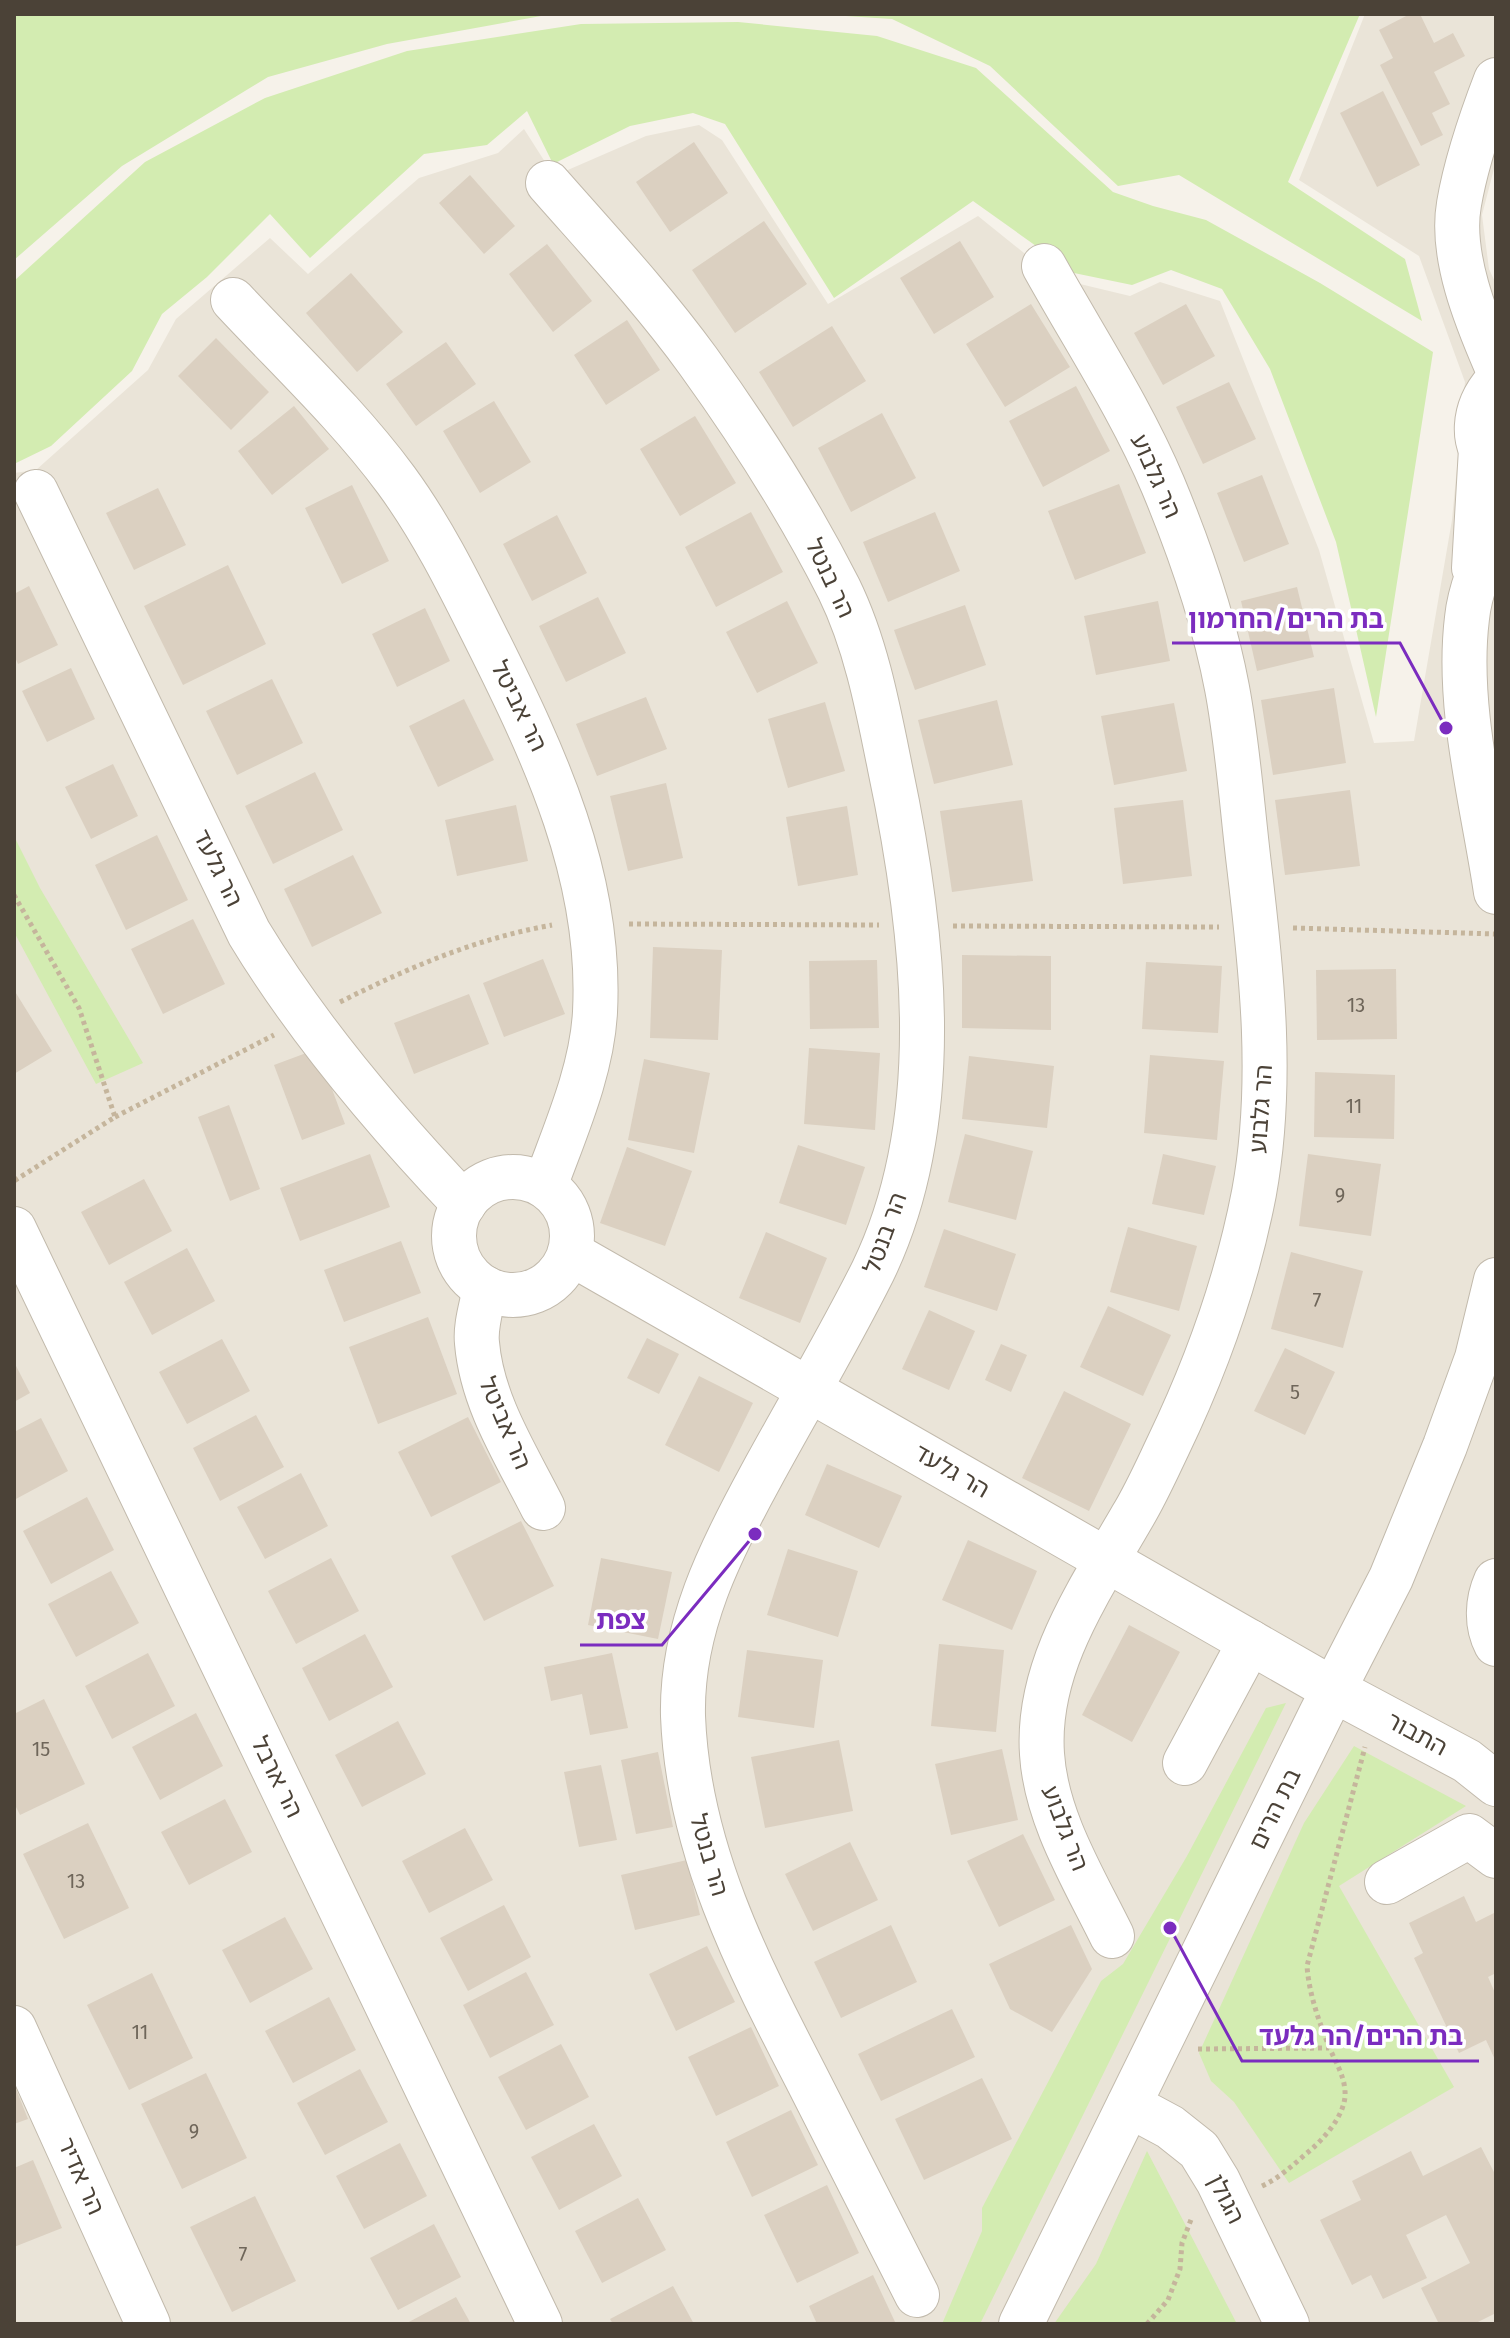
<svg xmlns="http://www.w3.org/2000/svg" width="1510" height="2338" viewBox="0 0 1510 2338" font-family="'Fira Sans','Noto Sans Hebrew',sans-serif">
	<rect width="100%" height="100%" fill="#f6f2ea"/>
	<polygon fill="#eae4d8" points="1365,14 1496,14 1496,161 1482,215 1489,269 1496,284 1496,2324 14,2324 14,473 36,470 148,370 176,319 270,238 308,274 419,178 498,153 524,129 554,176 646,136 699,125 722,140 828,304 978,216 1055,278 1130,296 1160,282 1220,301 1319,550 1374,743 1414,741 1452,520 1465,382 1419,256 1299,180"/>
	<g fill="#d3ecb1">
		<polygon points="14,14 552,14 387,44 268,77 122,166 14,260"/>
		<polygon points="815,14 1360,14 1288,182 1405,259 1422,321 1179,175 1118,186 990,66 892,19"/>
		<polygon points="738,22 877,36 976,68 1113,192 1153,206 1206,220 1320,283 1433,352 1376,717 1336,542 1270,369 1222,289 1171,270 1132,285 1074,273 973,201 834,298 725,124 693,113 630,126 553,164 527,111 487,145 424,154 310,258 270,214 207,277 162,314 132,371 51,446 14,464 14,281 145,162 265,98 407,51 581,24"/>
		<polygon points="14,836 40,888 143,1063 96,1084 14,932"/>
		<polygon points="1286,1703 980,2324 942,2324 982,2231 982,2208 1101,1981 1123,1964 1187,1856 1266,1708"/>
		<polygon points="1354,1746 1466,1806 1339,1886 1454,2087 1289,2183 1234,2102 1211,2081 1199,2053 1304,1823"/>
		<polygon points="1147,2151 1237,2324 1054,2324 1096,2264"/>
	</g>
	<g fill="#dbd0c1">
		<polygon points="1410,14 1420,14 1434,43 1453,33 1465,56 1434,72 1450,104 1432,113 1443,135 1421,146 1380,65 1393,58 1379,30"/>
		<polygon points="1383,91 1420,165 1377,187 1340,113"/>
		<polygon points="694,142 728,193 670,232 636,182"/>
		<polygon points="470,175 515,226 484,254 439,203"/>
		<polygon points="764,221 807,284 735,333 692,270"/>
		<polygon points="960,241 994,297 934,334 900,278"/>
		<polygon points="547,244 592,301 553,332 509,274"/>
		<polygon points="351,273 403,332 357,372 306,313"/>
		<polygon points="1031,304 1070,367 1005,407 966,344"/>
		<polygon points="1186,304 1215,356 1163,385 1134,333"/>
		<polygon points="627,320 660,370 606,405 574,355"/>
		<polygon points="832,326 866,381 793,427 759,372"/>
		<polygon points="216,338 269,392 231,430 178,376"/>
		<polygon points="446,342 476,384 416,426 386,384"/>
		<polygon points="1229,382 1256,439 1203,464 1176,407"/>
		<polygon points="1076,386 1110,451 1043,487 1009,421"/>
		<polygon points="494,401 531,462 480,493 443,431"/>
		<polygon points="294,406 329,449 272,495 238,451"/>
		<polygon points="882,413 916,478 851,512 818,448"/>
		<polygon points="695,416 736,483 680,516 640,449"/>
		<polygon points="1262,475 1289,544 1244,562 1217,493"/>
		<polygon points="1119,484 1146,553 1075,580 1048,511"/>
		<polygon points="352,485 389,561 342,584 305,508"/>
		<polygon points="158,488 186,545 134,570 106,513"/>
		<polygon points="751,512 783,572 716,607 685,547"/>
		<polygon points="935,512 960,571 888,602 863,542"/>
		<polygon points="557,515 587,573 532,601 503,544"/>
		<polygon points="228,565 266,644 183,685 144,606"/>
		<polygon points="29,586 58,645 18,664 14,655 14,594"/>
		<polygon points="1297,587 1314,657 1257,671 1241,601"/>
		<polygon points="598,597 626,653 566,682 539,626"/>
		<polygon points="787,601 818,663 757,693 726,632"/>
		<polygon points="1158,601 1170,661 1096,675 1084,616"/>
		<polygon points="965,605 986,665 915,690 894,630"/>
		<polygon points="425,608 450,661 397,687 372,634"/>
		<polygon points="71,668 95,719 47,742 22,691"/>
		<polygon points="272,679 303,743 237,775 206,711"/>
		<polygon points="1334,688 1346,763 1273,775 1261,700"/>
		<polygon points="646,697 667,749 597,776 576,724"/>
		<polygon points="464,699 494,760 438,787 409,726"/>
		<polygon points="997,700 1013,765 934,784 918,720"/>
		<polygon points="825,702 845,771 788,788 768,719"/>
		<polygon points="1174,703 1187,771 1114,785 1101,716"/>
		<polygon points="113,764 138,816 91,839 65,787"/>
		<polygon points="315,772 343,830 273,864 245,806"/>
		<polygon points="666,783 683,858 628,871 610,796"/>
		<polygon points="1350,790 1360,866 1285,875 1275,800"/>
		<polygon points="1022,800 1033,881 952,892 940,811"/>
		<polygon points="1183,800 1192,876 1123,884 1114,808"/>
		<polygon points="516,805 528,861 457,876 445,820"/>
		<polygon points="847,806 858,875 798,886 786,817"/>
		<polygon points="157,835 188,900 126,930 95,865"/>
		<polygon points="353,855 382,913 312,947 284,889"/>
		<polygon points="193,919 225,984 163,1014 131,949"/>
		<polygon points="653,947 722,950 718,1040 650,1038"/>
		<polygon points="962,955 1051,956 1051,1030 962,1028"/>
		<polygon points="543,959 565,1014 504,1037 483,983"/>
		<polygon points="877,960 879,1028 810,1029 809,961"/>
		<polygon points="1146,962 1222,966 1218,1033 1142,1029"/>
		<polygon points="1396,969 1397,1039 1317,1040 1316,970"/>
		<polygon points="14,990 52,1051 14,1074"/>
		<polygon points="469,994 489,1044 414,1074 394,1023"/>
		<polygon points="809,1048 880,1053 875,1130 804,1124"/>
		<polygon points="317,1049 345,1124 302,1140 274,1065"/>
		<polygon points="1150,1055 1224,1061 1217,1140 1144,1133"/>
		<polygon points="969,1056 1054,1066 1047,1128 962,1119"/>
		<polygon points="644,1059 710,1073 694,1153 628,1140"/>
		<polygon points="1315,1072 1395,1075 1394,1139 1314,1137"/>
		<polygon points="229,1105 260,1189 230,1201 198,1117"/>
		<polygon points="965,1134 1033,1151 1016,1220 948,1202"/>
		<polygon points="798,1145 865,1167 846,1225 779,1203"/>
		<polygon points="627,1147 692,1171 665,1246 600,1223"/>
		<polygon points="370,1154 390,1207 300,1241 280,1188"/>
		<polygon points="1163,1154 1216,1166 1204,1215 1152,1204"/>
		<polygon points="1308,1154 1381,1164 1371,1236 1299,1226"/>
		<polygon points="144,1179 172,1231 109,1265 81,1212"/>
		<polygon points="1128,1227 1197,1246 1179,1311 1110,1292"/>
		<polygon points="944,1229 1016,1254 997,1311 924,1287"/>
		<polygon points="766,1232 827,1258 800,1323 739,1298"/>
		<polygon points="401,1241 421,1293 344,1322 324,1270"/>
		<polygon points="187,1248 215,1301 152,1335 124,1282"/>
		<polygon points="1291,1252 1363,1271 1343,1348 1271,1329"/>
		<polygon points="1108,1306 1171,1335 1143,1396 1080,1367"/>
		<polygon points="929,1310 975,1331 949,1390 902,1369"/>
		<polygon points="428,1317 457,1394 378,1424 349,1347"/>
		<polygon points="647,1338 679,1354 659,1394 627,1378"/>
		<polygon points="222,1339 250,1391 187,1424 159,1372"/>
		<polygon points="1001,1344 1027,1355 1011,1392 985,1380"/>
		<polygon points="1285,1348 1335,1372 1305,1435 1254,1411"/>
		<polygon points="14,1362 30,1393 14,1402"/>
		<polygon points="699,1376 753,1403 719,1472 665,1445"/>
		<polygon points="1064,1391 1131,1424 1089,1511 1022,1478"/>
		<polygon points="256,1415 284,1467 220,1501 193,1448"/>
		<polygon points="468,1417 501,1482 431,1517 398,1452"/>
		<polygon points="41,1418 68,1471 14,1500 14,1432"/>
		<polygon points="827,1464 902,1496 879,1548 805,1515"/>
		<polygon points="301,1473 328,1526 265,1559 237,1507"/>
		<polygon points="87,1497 114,1550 51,1584 23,1531"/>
		<polygon points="521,1521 554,1586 484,1621 451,1556"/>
		<polygon points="968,1540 1037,1571 1012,1630 942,1600"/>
		<polygon points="788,1549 858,1571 838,1637 767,1615"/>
		<polygon points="331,1558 359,1611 296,1644 268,1591"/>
		<polygon points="601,1558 672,1572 658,1639 588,1625"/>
		<polygon points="111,1571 139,1623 76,1657 48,1604"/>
		<polygon points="1129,1625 1180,1652 1132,1742 1082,1715"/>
		<polygon points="365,1634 393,1687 329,1721 302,1668"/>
		<polygon points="939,1644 1004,1650 996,1732 931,1726"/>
		<polygon points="747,1650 823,1660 814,1728 738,1717"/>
		<polygon points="148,1653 175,1706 112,1739 85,1686"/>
		<polygon points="612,1653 628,1728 590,1735 582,1694 551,1701 544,1667"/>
		<polygon points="44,1699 85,1784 20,1815 14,1803 14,1714"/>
		<polygon points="196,1713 223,1766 160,1800 132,1747"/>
		<polygon points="398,1721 426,1774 362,1807 335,1755"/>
		<polygon points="839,1740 853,1811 765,1828 751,1757"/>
		<polygon points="1002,1749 1018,1820 951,1835 935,1764"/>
		<polygon points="658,1752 673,1827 636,1834 621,1760"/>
		<polygon points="601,1765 617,1840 579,1847 564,1772"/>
		<polygon points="225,1799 252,1852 189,1885 161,1832"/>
		<polygon points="88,1823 129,1908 64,1939 23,1854"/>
		<polygon points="465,1828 493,1880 429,1913 402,1861"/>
		<polygon points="1023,1834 1055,1900 999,1927 967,1861"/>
		<polygon points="850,1842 878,1900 813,1931 785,1874"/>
		<polygon points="687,1860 700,1915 635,1930 621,1875"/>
		<polygon points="1464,1896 1476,1922 1496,1912 1496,1973 1488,1977 1496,1995 1496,2062 1486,2040 1459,2053 1414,1958 1423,1953 1409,1923"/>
		<polygon points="504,1905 531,1957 468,1991 440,1938"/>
		<polygon points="285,1917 313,1969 250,2003 222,1950"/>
		<polygon points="891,1925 917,1982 841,2018 814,1962"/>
		<polygon points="1071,1925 1092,1969 1052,2032 1010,2009 989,1964"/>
		<polygon points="707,1946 735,2002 676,2031 649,1974"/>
		<polygon points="526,1972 554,2025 490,2058 463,2005"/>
		<polygon points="152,1973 193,2058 129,2090 87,2005"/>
		<polygon points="329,1997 356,2050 293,2083 265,2031"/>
		<polygon points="952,2009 975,2057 881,2101 858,2054"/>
		<polygon points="751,2027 779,2086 716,2116 688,2057"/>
		<polygon points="561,2044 589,2097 526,2130 498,2077"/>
		<polygon points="360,2069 388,2122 325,2155 297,2103"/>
		<polygon points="206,2073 247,2158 182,2189 141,2104"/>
		<polygon points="982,2078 1012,2139 924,2180 895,2119"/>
		<polygon points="14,2084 28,2119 14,2124"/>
		<polygon points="791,2110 818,2165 752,2197 726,2142"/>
		<polygon points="594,2124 622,2176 559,2210 531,2157"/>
		<polygon points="400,2143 427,2196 364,2229 336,2176"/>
		<polygon points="1481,2147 1496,2176 1496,2313 1474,2324 1439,2324 1421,2288 1470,2263 1446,2215 1406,2235 1427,2278 1383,2299 1371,2275 1352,2285 1320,2220 1361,2200 1352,2181 1411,2151 1423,2176"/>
		<polygon points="33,2160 62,2228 14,2247 14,2168"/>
		<polygon points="827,2185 859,2253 797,2283 764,2215"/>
		<polygon points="255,2196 296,2281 232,2312 190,2227"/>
		<polygon points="638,2198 666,2250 602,2283 575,2231"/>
		<polygon points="434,2224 461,2277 398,2310 370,2258"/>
		<polygon points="873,2275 896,2324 817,2324 809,2306"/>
		<polygon points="673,2286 694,2324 613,2324 610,2319"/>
		<polygon points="456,2297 471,2324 405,2324"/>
	</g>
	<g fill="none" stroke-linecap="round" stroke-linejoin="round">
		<defs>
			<g id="minor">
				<path d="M1496,80C1481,119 1466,163 1459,204C1450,255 1476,319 1496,365"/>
				<path d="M548,183C599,241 653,299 698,361C750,433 799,510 839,589C866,644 878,708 890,768C924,929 947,1118 873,1271C838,1341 798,1408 761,1476C720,1551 681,1628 683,1716C688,1848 747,1963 806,2077C843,2150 880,2222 917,2295"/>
				<path d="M1044,266C1084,338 1131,409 1163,485C1190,550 1214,619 1227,688C1238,746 1242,807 1249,865C1262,974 1274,1084 1254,1193C1237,1281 1207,1365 1168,1446C1157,1469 1146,1494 1132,1517C1090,1590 1036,1666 1042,1754C1046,1818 1084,1879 1112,1936"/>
				<path d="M233,300C288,359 348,415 396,480C432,529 459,584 486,638C545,756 602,877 595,1012C592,1071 565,1131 545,1186"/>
				<path d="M1496,382C1474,407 1467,445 1496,469"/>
				<path d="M36,492L249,933C307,1029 386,1122 464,1204"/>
				<path d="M1496,531C1484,558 1470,588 1467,618C1456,707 1483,804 1496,892"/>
				<polyline points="1474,568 1481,449"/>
				<circle cx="513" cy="1236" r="59"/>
				<polyline points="14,1229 540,2324"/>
				<polyline points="570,1253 1334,1690 1467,1761 1496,1784"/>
				<path d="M485,1288C482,1305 475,1326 477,1343C482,1403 517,1456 543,1508"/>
				<path d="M1496,1581C1487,1601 1486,1625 1496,1644"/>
				<polyline points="1185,1763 1250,1642"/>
				<polyline points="1387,1882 1469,1836 1496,1856"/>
				<polyline points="14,2028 148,2324"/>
				<polyline points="1129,2105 1170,2127 1199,2150 1218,2181 1287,2324"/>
				<polyline points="1021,2324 1321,1714 1391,1578 1445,1446 1477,1358 1496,1280"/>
			</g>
		</defs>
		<use href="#minor" stroke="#c2baac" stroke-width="46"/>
		<g stroke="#c5b59c" stroke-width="5" stroke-dasharray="4 4" stroke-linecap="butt">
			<polyline points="14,895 79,1008 115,1117 14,1181"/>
			<polyline points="629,924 879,925"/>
			<polyline points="953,926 1219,927"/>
			<polyline points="1293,928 1496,934"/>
			<path d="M340,1002C410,967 475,939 552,925"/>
			<polyline points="115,1117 274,1035"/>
			<polyline points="1198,2049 1329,2048"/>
			<path d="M1262,2186C1279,2178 1292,2166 1307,2153C1323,2140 1347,2114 1345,2091C1344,2074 1334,2060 1328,2044C1318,2019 1309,1993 1307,1966L1365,1747"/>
			<polyline points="1147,2324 1168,2300 1180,2269 1182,2243 1192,2217"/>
		</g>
		<use href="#minor" stroke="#fff" stroke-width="44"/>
	</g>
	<g text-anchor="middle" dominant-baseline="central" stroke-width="7" stroke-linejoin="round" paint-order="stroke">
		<g font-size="20" fill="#6f665a">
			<text x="1356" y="1005">13</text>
			<text x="1354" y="1106">11</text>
			<text x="1340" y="1195">9</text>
			<text x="1317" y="1300">7</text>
			<text x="1295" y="1392">5</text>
			<text x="41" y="1749">15</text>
			<text x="76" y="1881">13</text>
			<text x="140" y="2032">11</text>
			<text x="194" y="2131">9</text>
			<text x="243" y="2254">7</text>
		</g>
		<g font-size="24" fill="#4b4237" stroke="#fff">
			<text transform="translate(1156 476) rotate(66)">הר גלבוע</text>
			<text transform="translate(830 578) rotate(65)">הר בנטל</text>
			<text transform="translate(519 706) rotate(64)">הר אביטל</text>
			<text transform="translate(218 868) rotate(64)">הר גלעד</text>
			<text transform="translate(1261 1109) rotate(-86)">הר גלבוע</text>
			<text transform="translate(885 1233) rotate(-70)">הר בנטל</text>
			<text transform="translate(505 1423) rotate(67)">הר אביטל</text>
			<text transform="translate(952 1471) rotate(30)">הר גלעד</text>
			<text transform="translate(1417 1734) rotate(28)">התבור</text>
			<text transform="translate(277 1777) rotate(64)">הר ארבל</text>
			<text transform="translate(1275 1809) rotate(-64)">בת הרים</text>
			<text transform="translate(1065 1828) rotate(69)">הר גלבוע</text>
			<text transform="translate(709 1855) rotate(74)">הר בנטל</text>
			<text transform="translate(81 2176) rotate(66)">הר אדיר</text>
			<text transform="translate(1226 2199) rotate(63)">הגולן</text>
		</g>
	</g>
	<path fill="none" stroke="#7b2cbf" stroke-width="3" d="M1446 728L1400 643H1172M755 1534L662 1645H580M1170 1928L1242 2061H1479"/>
	<g fill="#7b2cbf" stroke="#fff" stroke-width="3">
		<circle cx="1446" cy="728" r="8"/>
		<circle cx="755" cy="1534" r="8"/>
		<circle cx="1170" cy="1928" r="8"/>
	</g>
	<g font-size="26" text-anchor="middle" font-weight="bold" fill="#7b2cbf" stroke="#fff" stroke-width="7" stroke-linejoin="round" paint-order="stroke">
		<text x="1286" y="628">בת הרים/החרמון</text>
		<text x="621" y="1629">צפת</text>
		<text x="1361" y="2045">בת הרים/הר גלעד</text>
	</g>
	<rect width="1510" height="2338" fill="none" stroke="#4b4237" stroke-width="32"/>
</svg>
